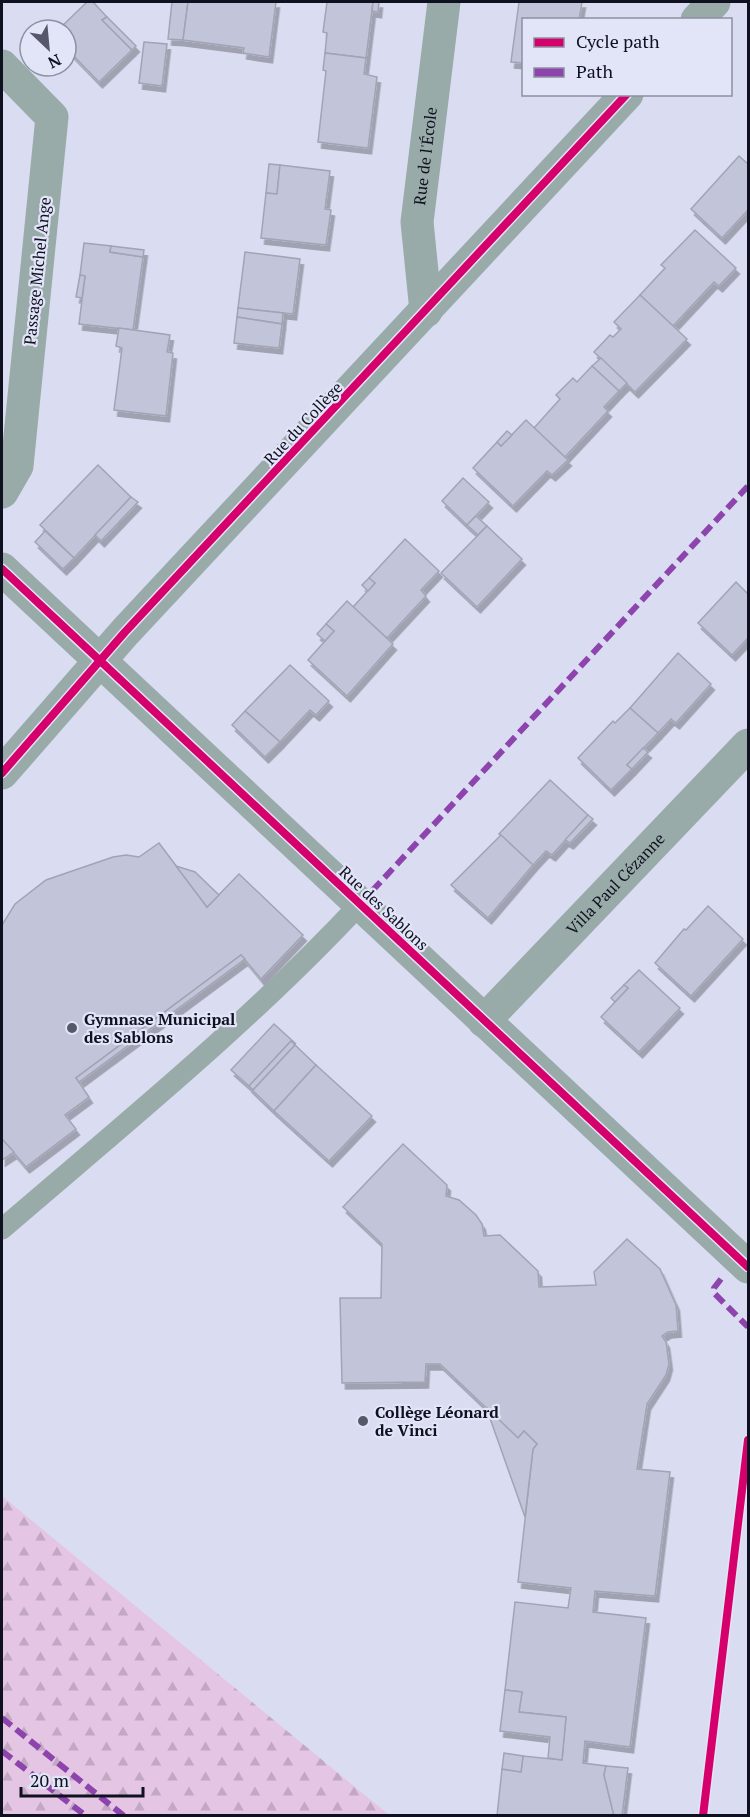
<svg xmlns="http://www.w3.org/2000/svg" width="750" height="1817" viewBox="0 0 750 1817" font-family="'PT Serif',serif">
	<defs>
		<pattern id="forest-firs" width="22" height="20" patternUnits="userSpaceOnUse" patternTransform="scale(1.5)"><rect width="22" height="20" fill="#e4c5e3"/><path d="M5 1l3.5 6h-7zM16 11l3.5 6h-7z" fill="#c2a8c2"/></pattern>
		<filter id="shadow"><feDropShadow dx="3.5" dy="6" stdDeviation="0" flood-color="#0004"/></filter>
	</defs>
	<rect width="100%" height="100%" fill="#daddf1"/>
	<polygon fill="url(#forest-firs)" points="2,1496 389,1815 2,1815"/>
	<g fill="#c2c4da" stroke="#a1a4b4" stroke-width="1.5" filter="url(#shadow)">
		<polygon points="87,2 93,2 107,17 102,20 132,50 99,82 66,48 66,30 58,30"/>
		<polygon points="172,2 188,2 183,40 168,39"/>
		<polygon points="188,2 276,2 269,57 243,53 244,48 183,40"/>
		<polygon points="327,2 373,2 366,58 325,53 327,33 323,32"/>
		<polygon points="373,2 379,2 378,12 372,11"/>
		<polygon points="519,2 582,2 579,20 524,20 524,63 511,62"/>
		<polygon points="107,17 136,46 132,50 102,20"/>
		<polygon points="144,42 167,44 162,86 139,83"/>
		<polygon points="325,53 366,58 364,74 377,77 368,148 318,142 326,71 323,70"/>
		<polygon points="739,156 748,164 748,210 722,238 691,209"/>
		<polygon points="269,164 280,165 277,194 266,193"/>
		<polygon points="280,165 330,171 325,209 331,210 326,245 261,238 266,193 277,194"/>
		<polygon points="695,230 736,268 719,286 714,282 673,326 640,295 665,268 661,265"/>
		<polygon points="84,243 111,246 110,252 143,257 133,330 79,324 85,276 80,275"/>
		<polygon points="111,246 144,250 143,257 110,252"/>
		<polygon points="245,252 300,259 293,314 238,308"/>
		<polygon points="80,275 85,276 82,298 76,297"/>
		<polygon points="640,295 687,339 635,392 594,352 610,335 613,337 621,329 614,322"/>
		<polygon points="238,308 283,313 282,324 237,317"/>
		<polygon points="237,317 282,324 279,348 234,343"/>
		<polygon points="119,328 170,335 167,352 173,353 166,416 114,410 122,348 116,346"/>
		<polygon points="601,358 627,383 619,391 592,366"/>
		<polygon points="592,366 619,391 604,407 608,411 565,457 534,428 560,399 556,395 573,378 577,382"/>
		<polygon points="526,420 568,460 552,475 547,471 513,506 473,468 497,442 501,446"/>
		<polygon points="507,431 512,435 501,446 497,442"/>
		<polygon points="98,465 131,497 74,558 40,525"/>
		<polygon points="463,478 489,502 467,525 442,501"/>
		<polygon points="131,497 138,502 101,541 95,535"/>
		<polygon points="476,516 487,526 478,535 467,525"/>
		<polygon points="487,526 522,559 477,607 441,573"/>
		<polygon points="45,531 74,558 63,569 35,542"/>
		<polygon points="405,539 439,571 421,590 426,596 387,638 353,607 375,583 369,578"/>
		<polygon points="369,578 375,583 368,591 362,585"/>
		<polygon points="736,582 748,594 748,638 732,655 698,623"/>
		<polygon points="347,601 393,644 347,696 308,660 334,631 326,624"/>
		<polygon points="326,624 334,631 325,641 317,634"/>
		<polygon points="678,653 711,684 676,723 671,719 658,733 630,708"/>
		<polygon points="290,665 329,701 316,715 310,710 280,742 245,711"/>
		<polygon points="630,708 658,733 627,765 632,769 611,790 578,758 613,721 615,723"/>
		<polygon points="245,711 280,742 265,757 232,725"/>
		<polygon points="643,748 648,752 632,769 627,765"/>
		<polygon points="550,780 588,815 552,855 546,851 533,865 499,834"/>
		<polygon points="588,815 593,819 570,843 565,840"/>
		<polygon points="501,835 533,865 488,918 451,885"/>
		<polygon points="159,843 207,907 239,874 303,935 261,979 241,955 76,1078 89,1097 65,1115 76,1129 26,1167 2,1139 2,925 15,904 46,880 113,857 126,855 139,857"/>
		<polygon points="176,866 195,872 219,895 207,907"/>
		<polygon points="708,906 743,939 691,996 655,963 684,929 686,930"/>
		<polygon points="241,955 245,959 79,1082 76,1078"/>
		<polygon points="639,970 680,1008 639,1052 601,1017 628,988 624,985"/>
		<polygon points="624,985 628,988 615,1002 611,998"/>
		<polygon points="274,1024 296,1044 291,1041 249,1086 231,1070"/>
		<polygon points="291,1041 295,1045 253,1090 249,1086"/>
		<polygon points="295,1045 316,1065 274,1111 248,1086 253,1090"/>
		<polygon points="316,1065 372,1116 329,1161 274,1111"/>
		<polygon points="2,1139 14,1152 2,1160"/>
		<polygon points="403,1144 447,1185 446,1196 459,1200 476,1215 482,1224 484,1236 500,1235 538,1271 539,1287 596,1285 594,1272 627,1239 660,1269 676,1305 678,1331 668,1332 662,1336 666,1342 669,1364 666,1375 647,1404 637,1469 670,1472 655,1596 595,1591 593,1612 646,1618 630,1747 585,1741 583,1763 606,1766 604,1775 614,1816 497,1816 502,1769 521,1772 523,1756 562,1760 566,1717 519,1712 522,1692 505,1690 515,1602 568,1608 571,1588 518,1582 533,1449 537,1444 524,1431 518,1438 440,1364 426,1364 425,1382 342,1383 340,1298 381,1298 382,1244 343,1207"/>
		<polygon points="486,1407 518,1438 524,1431 537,1444 533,1449 525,1517"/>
		<polygon points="505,1690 522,1692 519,1712 566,1717 562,1760 548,1758 550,1737 500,1731"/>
		<polygon points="504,1753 523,1756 521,1772 502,1769"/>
		<polygon points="606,1766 628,1768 622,1816 614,1816 604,1775"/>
	</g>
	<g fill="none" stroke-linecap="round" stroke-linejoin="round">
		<path stroke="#99aba8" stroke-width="21" d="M2,1229C124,1124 250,1022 360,904"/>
		<g stroke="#99aba8" stroke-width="33">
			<polyline points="697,20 714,2"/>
			<polyline points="2,66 52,117 17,466 2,492"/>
			<path id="s1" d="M426,311L417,222L444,2"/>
			<polyline points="2,569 748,1267"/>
			<polyline points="2,773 125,632 627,94"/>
			<path id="s2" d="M484,1021L748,745"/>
		</g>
		<g stroke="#8e44ad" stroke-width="6" stroke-dasharray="12 6" stroke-linecap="butt">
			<polyline points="360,904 748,486"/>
			<polyline points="721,1279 714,1288 714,1293 748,1327"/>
			<polyline points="2,1718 124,1816"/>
			<polyline points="2,1751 86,1816"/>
		</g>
		<defs>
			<g id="cycleway">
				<polyline points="2,569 748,1267"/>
				<polyline points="2,773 125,632 627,94"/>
				<polyline points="703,1816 748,1440"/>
			</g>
		</defs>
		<use href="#cycleway" stroke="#e2e4f7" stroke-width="11"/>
		<use href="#cycleway" stroke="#d6006c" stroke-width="8"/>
	</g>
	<g fill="#565869" stroke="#e2e4f7" stroke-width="2">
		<circle cx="72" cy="1028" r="6"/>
		<circle cx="363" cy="1421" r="6"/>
	</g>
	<g text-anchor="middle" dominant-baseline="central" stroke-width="4.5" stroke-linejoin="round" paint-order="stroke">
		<g font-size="16" fill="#0f1020" stroke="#e2e4f7">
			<text stroke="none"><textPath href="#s1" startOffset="156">Rue de l'École</textPath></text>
			<text transform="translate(37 271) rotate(-84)">Passage Michel Ange</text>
			<text transform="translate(303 423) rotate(-47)">Rue du Collège</text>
			<text stroke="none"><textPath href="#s2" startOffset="190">Villa Paul Cézanne</textPath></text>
			<text transform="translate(384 908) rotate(43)">Rue des Sablons</text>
		</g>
		<g font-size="16" font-weight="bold" fill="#0f1020" stroke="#e2e4f7" text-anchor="start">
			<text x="84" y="1019">Gymnase Municipal<tspan x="84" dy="18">des Sablons</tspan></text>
			<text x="375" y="1412">Collège Léonard<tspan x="375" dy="18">de Vinci</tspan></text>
		</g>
	</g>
	<rect width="750" height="1817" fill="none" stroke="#0f1020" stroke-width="6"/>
	<rect x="522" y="18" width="210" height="78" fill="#e2e4f7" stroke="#8e8fa1" stroke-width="1.5"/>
	<rect x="534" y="38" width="30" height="9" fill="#d6006c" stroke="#8e8fa1" stroke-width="1.5"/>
	<text x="576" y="48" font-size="18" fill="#0f1020">Cycle path</text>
	<rect x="534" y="68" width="30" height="9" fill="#8e44ad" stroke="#8e8fa1" stroke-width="1.5"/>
	<text x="576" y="78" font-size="18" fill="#0f1020">Path</text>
	<g transform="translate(48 48) rotate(154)"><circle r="28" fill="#e2e4f7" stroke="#8e8fa1" stroke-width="1.5"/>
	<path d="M0-4.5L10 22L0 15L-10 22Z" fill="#565869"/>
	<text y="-9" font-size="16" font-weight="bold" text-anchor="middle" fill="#0f1020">N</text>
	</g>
	<path d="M21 1787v9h122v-9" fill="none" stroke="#0f1020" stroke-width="3"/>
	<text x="30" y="1787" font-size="18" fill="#0f1020" stroke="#e2e4f7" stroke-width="4.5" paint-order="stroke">20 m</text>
</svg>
